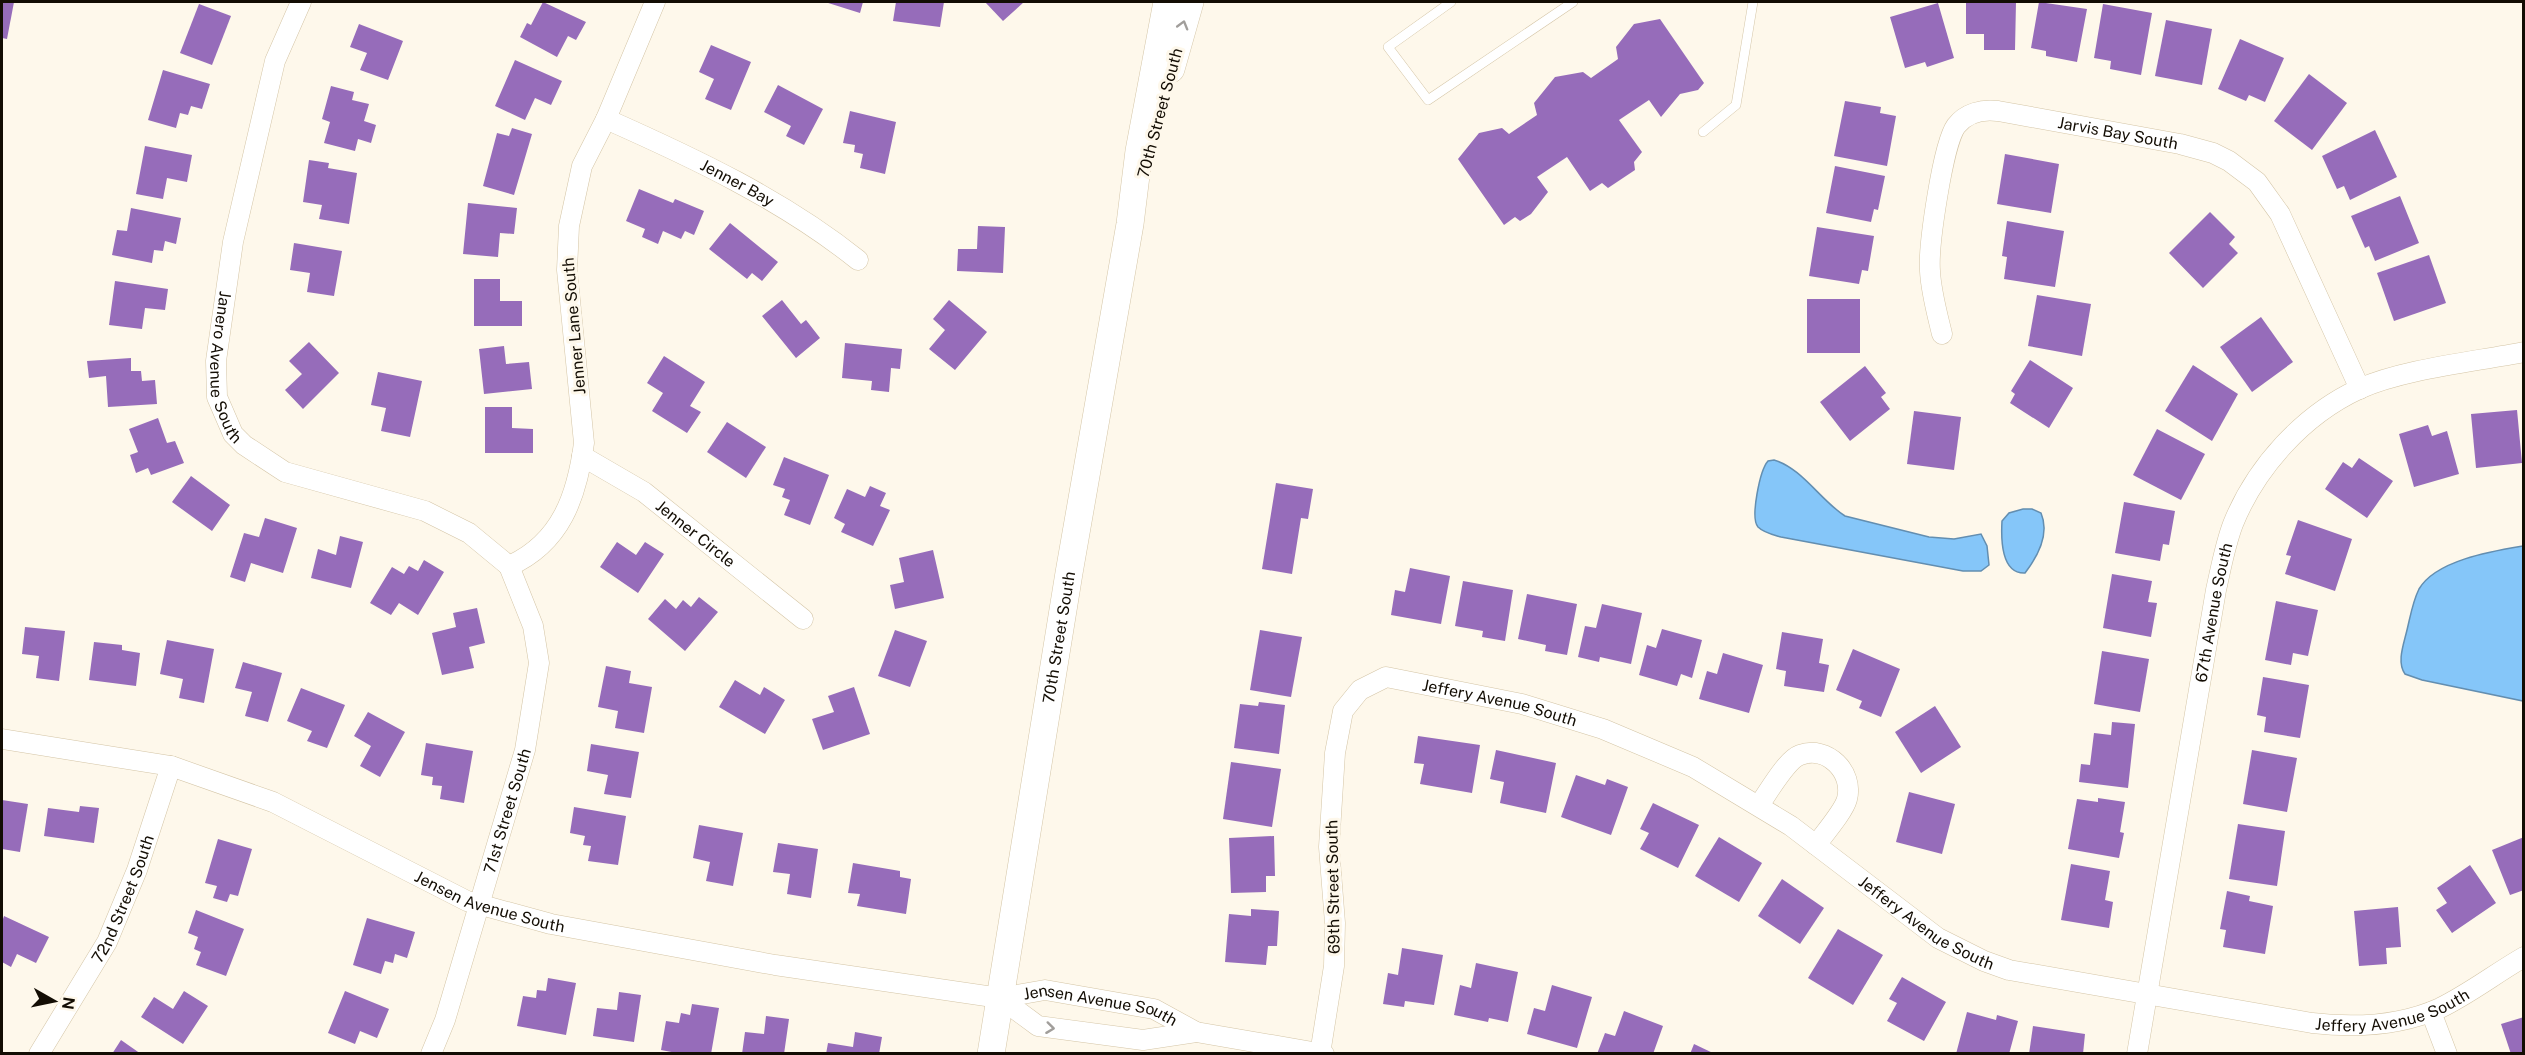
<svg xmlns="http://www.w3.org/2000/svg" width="2525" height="1055" viewBox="0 0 2525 1055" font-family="'Public Sans',sans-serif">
	<rect width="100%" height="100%" fill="#fef8eb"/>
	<g fill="#85c6f9" stroke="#638eb0" stroke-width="1.5">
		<path d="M1774,460C1802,468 1821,501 1845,516L1929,537L1954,539L1981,534L1987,546L1989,565L1981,571H1963L1781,537C1774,535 1764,533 1758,527C1750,518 1760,470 1768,461Z"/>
		<path d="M2023,509H2032L2041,513C2050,534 2038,556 2025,573C2001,574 2001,539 2002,521L2009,513Z"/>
		<path d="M2523,546V701L2422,680L2405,674C2397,663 2403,646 2406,634C2410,619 2412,603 2419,589C2436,560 2493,551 2523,546Z"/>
	</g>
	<g fill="#966cba">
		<polygon points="2,2 14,2 7,39 2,38"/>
		<polygon points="543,2 586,22 576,40 568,36 557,57 520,37 527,23 531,25"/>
		<polygon points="825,2 863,2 860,13"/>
		<polygon points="896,2 944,2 940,27 893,21"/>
		<polygon points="985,2 1024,2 1003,21"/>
		<polygon points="1966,2 2016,2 2015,50 1984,50 1984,34 1966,34"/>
		<polygon points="2039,2 2087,9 2077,62 2046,56 2046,51 2031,48"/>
		<polygon points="1938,3 1954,58 1927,67 1925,62 1905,68 1890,17"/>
		<polygon points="199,4 231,16 212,65 180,53"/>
		<polygon points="2103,4 2152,13 2141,75 2110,69 2111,61 2094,58"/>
		<polygon points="1660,19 1704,83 1698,90 1680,94 1661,117 1649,100 1619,120 1642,152 1634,162 1635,170 1608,188 1602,183 1590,191 1567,157 1537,177 1548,192 1531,214 1520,221 1515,217 1504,225 1458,159 1479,133 1502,128 1509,134 1537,115 1534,103 1555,77 1583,72 1591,78 1618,59 1616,47 1634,24"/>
		<polygon points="2166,20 2212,29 2202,85 2155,76"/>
		<polygon points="359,24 403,41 388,80 360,70 367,53 350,47"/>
		<polygon points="2240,39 2284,58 2265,102 2249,95 2246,101 2218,89"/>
		<polygon points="711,45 751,62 731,110 705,99 714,79 699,72"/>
		<polygon points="515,60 562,81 551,105 535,98 525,120 495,106"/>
		<polygon points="163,70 210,84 202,109 191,106 188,115 180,113 176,128 148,120"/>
		<polygon points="2309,74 2347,103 2312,150 2274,121"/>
		<polygon points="778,85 823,109 804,145 786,136 791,126 764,112"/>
		<polygon points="331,86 354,92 352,100 369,104 364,121 376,125 371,143 358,139 355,151 324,143 330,122 322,119"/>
		<polygon points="1845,101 1881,107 1880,113 1896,116 1887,166 1834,156"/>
		<polygon points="850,111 896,122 885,174 860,168 863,154 854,152 855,145 843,143"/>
		<polygon points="512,128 532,134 514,195 483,186 497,133 509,136"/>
		<polygon points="2375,130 2397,177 2350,200 2344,186 2337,189 2322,156"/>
		<polygon points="145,146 192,155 187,182 167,178 163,199 136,194"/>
		<polygon points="2005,154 2059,164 2051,213 1997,204"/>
		<polygon points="309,160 329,163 328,168 357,173 349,224 319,219 322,205 303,202"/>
		<polygon points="1835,166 1885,176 1878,210 1874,209 1871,222 1826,213"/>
		<polygon points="639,189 673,203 675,199 704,211 694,235 685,231 681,239 663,231 658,244 642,237 645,229 626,221"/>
		<polygon points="2400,196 2419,243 2375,261 2369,246 2365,248 2351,216"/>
		<polygon points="468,203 517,208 514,234 500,233 498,257 463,254"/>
		<polygon points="131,208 181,218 176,244 165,241 163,251 154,250 152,263 112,255 117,230 127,231"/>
		<polygon points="2210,212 2235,237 2229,244 2238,253 2203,288 2169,253"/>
		<polygon points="2007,221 2064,231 2055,287 2004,279 2007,257 2002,256"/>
		<polygon points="730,223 778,262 762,281 752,273 747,279 709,249"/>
		<polygon points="978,226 1005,227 1003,273 957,271 958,249 977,249"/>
		<polygon points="1817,227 1874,236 1868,271 1862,270 1859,284 1809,276"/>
		<polygon points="294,243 342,251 334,296 307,292 310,273 290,270"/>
		<polygon points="2429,255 2446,303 2394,321 2377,273"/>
		<polygon points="474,279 500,279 500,301 522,301 522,326 474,326"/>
		<polygon points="115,281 168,289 165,310 145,308 142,329 109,325"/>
		<polygon points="2037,295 2091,304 2082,356 2028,346"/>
		<rect x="1807" y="299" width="53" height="54"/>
		<polygon points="782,300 801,324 806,320 820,338 796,358 762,316"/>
		<polygon points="949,300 987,332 955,370 929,349 945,330 933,319"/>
		<polygon points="2261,317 2293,362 2252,392 2220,347"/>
		<polygon points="309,342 339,373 303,409 285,390 302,374 289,361"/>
		<polygon points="845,343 902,349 900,369 891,368 889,392 871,390 872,381 842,378"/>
		<polygon points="504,346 506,364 529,362 532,389 484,394 479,349"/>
		<polygon points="664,356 705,382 690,406 701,412 687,433 652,411 663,393 647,383"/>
		<polygon points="131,358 131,371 141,371 142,381 155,380 157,404 108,407 106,376 89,378 87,361"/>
		<polygon points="2030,360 2073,388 2049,428 2010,403 2015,394 2011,391"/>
		<polygon points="2193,365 2238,394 2212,441 2165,411"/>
		<polygon points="1865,366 1886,393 1881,397 1890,409 1850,441 1820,402"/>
		<polygon points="378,372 422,381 410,437 381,431 386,408 371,405"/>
		<polygon points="485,407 512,407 512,428 533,429 533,453 485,453"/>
		<polygon points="2517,410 2522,463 2476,468 2471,414"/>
		<polygon points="1914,411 1961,417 1954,470 1907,464"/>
		<polygon points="158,418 167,443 175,441 184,463 151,475 148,468 136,473 130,455 138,452 129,429"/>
		<polygon points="727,422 766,447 746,478 707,452"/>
		<polygon points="2428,425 2432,436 2447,431 2459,474 2414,487 2399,434"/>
		<polygon points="2157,429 2205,454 2181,500 2133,475"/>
		<polygon points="784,457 829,475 810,525 784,515 790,500 782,497 785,489 773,485"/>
		<polygon points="2359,458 2393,481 2367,518 2325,489 2343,462 2352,468"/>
		<polygon points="191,476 230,505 212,531 172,502"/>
		<polygon points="1276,483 1313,489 1308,519 1301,518 1292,574 1262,569"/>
		<polygon points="870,486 886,493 880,506 890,510 873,546 841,532 845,524 834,518 847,489 865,497"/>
		<polygon points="2124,502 2175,511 2169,545 2163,544 2160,561 2115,553"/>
		<polygon points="265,518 297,528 283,573 251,563 245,582 230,577 244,533 259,537"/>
		<polygon points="2298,520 2352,539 2335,591 2285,574 2291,556 2286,555"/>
		<polygon points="340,536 363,542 351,588 311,578 318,549 336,555"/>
		<polygon points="617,542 636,555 645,542 664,554 638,593 600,567"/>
		<polygon points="933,550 944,598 895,609 890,585 904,582 899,558"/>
		<polygon points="424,560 444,572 418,615 399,603 391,615 370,603 392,567 404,574 409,566 418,571"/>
		<polygon points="1410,568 1450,576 1441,624 1391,615 1395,590 1405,592"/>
		<polygon points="2112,574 2152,581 2148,602 2157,603 2151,637 2103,628"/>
		<polygon points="1463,581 1513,590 1505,641 1482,637 1483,631 1455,626"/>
		<polygon points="1527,594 1577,604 1567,655 1545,651 1546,645 1518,639"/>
		<polygon points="699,597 718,612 685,651 648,619 665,599 676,609 683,600 691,607"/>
		<polygon points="2276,601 2318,610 2308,656 2293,653 2291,665 2265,660"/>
		<polygon points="1602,604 1642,613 1631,664 1600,657 1599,662 1578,657 1585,626 1596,628"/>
		<polygon points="477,608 485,643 469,647 474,668 442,675 432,633 456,627 453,613"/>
		<polygon points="25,627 65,631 59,681 36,678 39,656 22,654"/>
		<polygon points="1662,629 1702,640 1692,678 1681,674 1677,686 1639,675 1647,645 1656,648"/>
		<polygon points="895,630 927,641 910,687 878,676"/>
		<polygon points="1260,630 1302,637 1291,697 1250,690"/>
		<polygon points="1782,632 1823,639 1819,663 1829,665 1824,692 1784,686 1786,671 1776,669"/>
		<polygon points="167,640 214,649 204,703 179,698 183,679 160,674"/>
		<polygon points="94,642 122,645 122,650 140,653 136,686 89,680"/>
		<polygon points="1853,649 1900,669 1881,717 1859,708 1862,701 1836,690"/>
		<polygon points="2102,651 2149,659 2140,712 2094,704"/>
		<polygon points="1723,653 1763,665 1749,713 1699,699 1707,671 1717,674"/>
		<polygon points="243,662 282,673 268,722 245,716 252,692 235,688"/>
		<polygon points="606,666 631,671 629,683 652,687 644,733 615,728 618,711 598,707"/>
		<polygon points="2263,677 2309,685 2300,738 2264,732 2266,717 2257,715"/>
		<polygon points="735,680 760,695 764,687 785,700 765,734 719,707"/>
		<polygon points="854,687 870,734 823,750 812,719 834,712 828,696"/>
		<polygon points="301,688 345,705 327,748 307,741 312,731 287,721"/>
		<polygon points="1259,702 1285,705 1279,754 1234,748 1240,704 1258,706"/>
		<polygon points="1935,706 1961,747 1921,773 1895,732"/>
		<polygon points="368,712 405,732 380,777 360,766 371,746 354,736"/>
		<polygon points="2112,722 2135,724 2128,788 2079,782 2081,764 2090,765 2094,733 2111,735"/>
		<polygon points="1418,736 1480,745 1472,793 1420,784 1424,764 1414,763"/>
		<polygon points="426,743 473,751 464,803 440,799 442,786 432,785 433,777 421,775"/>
		<polygon points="591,744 639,752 631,798 604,794 608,775 587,771"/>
		<polygon points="1496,750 1556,763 1546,813 1500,803 1504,782 1490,779"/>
		<polygon points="2252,750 2297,758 2287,812 2243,804"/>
		<polygon points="1231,762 1281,769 1272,827 1223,819"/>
		<polygon points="1576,775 1605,785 1607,779 1628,787 1611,835 1561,817"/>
		<polygon points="1909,792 1955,804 1942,854 1896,842"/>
		<polygon points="2098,798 2125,802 2120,832 2124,833 2119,858 2068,849 2077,799 2098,802"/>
		<polygon points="2,800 28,804 20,852 2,849"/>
		<polygon points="1653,803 1699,825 1678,868 1640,849 1649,833 1640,829"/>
		<polygon points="80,806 99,808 94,843 44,836 48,808 79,812"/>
		<polygon points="574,807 626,816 618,865 588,861 591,846 583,845 585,836 570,833"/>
		<polygon points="2238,824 2285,831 2277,886 2229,879"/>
		<polygon points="699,825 743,833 733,886 706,881 710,862 693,858"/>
		<polygon points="1274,836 1275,876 1266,876 1266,892 1231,893 1229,838"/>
		<polygon points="1719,837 1762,863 1739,902 1695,876"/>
		<polygon points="2524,837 2524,890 2510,895 2492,850"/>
		<polygon points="218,839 252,849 238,896 230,894 227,902 213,898 217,886 205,883"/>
		<polygon points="778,843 818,849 811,898 787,894 790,874 773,872"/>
		<polygon points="853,863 900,871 900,877 911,879 906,914 857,906 860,894 848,893"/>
		<polygon points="2071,864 2110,871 2105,900 2113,902 2109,928 2061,920"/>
		<polygon points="2470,865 2496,903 2452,933 2436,910 2447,903 2437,888"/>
		<polygon points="1782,879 1824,908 1800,944 1758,916"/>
		<polygon points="2227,891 2250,896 2249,901 2273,906 2265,954 2223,947 2226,930 2220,929"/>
		<polygon points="2398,907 2401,947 2386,948 2387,964 2359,966 2354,911"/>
		<polygon points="1251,909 1279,911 1277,946 1268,946 1266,965 1225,962 1229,914 1251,916"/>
		<polygon points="196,910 244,929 226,976 196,965 201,952 194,949 198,937 188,933"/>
		<polygon points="4,916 49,937 36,963 17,954 11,967 2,962 2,922"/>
		<polygon points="367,918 415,932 407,958 395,954 393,963 385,961 381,974 353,965"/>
		<polygon points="1838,929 1883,955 1853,1005 1808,978"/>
		<polygon points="1402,948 1443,955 1434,1005 1405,1001 1404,1007 1383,1004 1388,973 1398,975"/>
		<polygon points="1476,963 1518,972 1508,1022 1489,1018 1488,1022 1454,1015 1460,985 1471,988"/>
		<polygon points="1902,977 1946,1002 1924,1041 1887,1021 1897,1003 1889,999"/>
		<polygon points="548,978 576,983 566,1035 517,1026 523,996 536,998 537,990 546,991"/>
		<polygon points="1552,985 1592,997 1577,1048 1527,1034 1534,1008 1545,1011"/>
		<polygon points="184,991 208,1006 183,1044 141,1017 154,997 173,1009"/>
		<polygon points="345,991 389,1009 377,1038 360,1031 355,1044 328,1033"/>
		<polygon points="619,992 641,995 634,1042 593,1036 597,1008 617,1010"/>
		<polygon points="692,1004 719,1008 711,1054 682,1054 661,1050 666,1021 679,1023 681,1013 690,1015"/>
		<polygon points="1624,1011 1663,1026 1653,1054 1597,1054 1605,1033 1615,1036"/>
		<polygon points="1967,1012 1996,1020 1997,1015 2018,1021 2009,1054 1956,1054"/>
		<polygon points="766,1016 789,1019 784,1054 742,1054 745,1032 764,1034"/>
		<polygon points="2524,1017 2524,1054 2511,1054 2501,1024"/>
		<polygon points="2033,1026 2085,1034 2083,1054 2029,1054"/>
		<polygon points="855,1032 882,1037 879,1054 826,1054 828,1043 853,1047"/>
		<polygon points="121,1040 141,1054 112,1054"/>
		<polygon points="1694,1044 1715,1054 1690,1054"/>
	</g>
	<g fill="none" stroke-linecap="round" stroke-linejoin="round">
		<defs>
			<g id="lane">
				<polyline points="1451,2 1388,47 1428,100 1573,2"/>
				<polyline points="1703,132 1736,105 1753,2"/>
			</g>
			<g id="street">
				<path id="s1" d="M301,2L275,61L233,242L216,361L217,397L233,434L244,445L285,472L425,511L469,533L509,566"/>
				<path id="s2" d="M606,119C694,158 783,200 858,260"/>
				<path id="s3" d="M1942,334C1937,313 1931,292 1930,271C1928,246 1943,144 1956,126C1966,113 1982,109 1998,111L2180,144L2213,153L2229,161L2257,182L2280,214L2360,389"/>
				<path id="s4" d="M582,456L644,492L803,619"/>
				<path d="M509,566C561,543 577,496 584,443L567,270L569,226L582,166L606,119L655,2"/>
				<path id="s5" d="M2,739L171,766L273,802L467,901L551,924L775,965L1000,998L1045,990L1154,1009L1196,1032L1324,1054"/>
				<path d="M1759,805C1768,793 1786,760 1800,755C1827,745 1854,772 1847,799C1844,811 1824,834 1816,845"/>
				<polyline points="1000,998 1038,1026 1143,1040 1196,1032"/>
				<polyline points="2431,1012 2447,1054"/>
				<path id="s6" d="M39,1054L107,942L137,870L171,766"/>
				<path id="s7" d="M431,1054L445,1020L525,750L539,663L533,626L509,566"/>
				<path id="s8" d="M1320,1054L1334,966L1335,923L1329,847L1335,753L1343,711L1360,690L1386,677L1522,704L1603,729L1693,767L1791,826L1938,938L1984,961L2009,970L2312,1023C2355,1028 2400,1026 2440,1008C2469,994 2496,973 2524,957"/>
				<path id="s9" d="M2137,1054L2216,590C2221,568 2225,545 2233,524C2256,467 2303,415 2359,389C2404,369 2473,362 2524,352"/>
			</g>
			<g id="secondary">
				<polyline points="1171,69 1190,2"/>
				<path id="s10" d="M991,1054L1069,573L1130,224L1139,151L1167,2"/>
			</g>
		</defs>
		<use href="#lane" stroke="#d4c5a6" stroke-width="10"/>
		<use href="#street" stroke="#d4c5a6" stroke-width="21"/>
		<use href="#secondary" stroke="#d4c5a6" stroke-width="28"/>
		<use href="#lane" stroke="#fff" stroke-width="9"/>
		<use href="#street" stroke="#fff" stroke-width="20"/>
		<use href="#secondary" stroke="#fff" stroke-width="27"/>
	</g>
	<defs><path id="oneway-chevron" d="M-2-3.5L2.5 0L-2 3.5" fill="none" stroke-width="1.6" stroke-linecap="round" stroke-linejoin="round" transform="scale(1.5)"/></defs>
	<g stroke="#a19e9b">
		<use href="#oneway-chevron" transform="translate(1183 25) rotate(-74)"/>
		<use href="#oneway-chevron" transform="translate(1050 1028) rotate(7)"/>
	</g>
	<g text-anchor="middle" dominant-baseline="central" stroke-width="6" stroke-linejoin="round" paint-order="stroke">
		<g font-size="16" fill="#130d04" stroke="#fef8eb">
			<text transform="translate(1160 113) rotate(-75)">70th Street South</text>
			<text stroke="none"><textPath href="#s3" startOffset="381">Jarvis Bay South</textPath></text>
			<text stroke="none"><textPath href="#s2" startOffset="146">Jenner Bay</textPath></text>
			<text transform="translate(574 326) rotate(-95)">Jenner Lane South</text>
			<text stroke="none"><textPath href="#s1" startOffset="378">Janero Avenue South</textPath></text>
			<text stroke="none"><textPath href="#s4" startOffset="138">Jenner Circle</textPath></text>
			<text stroke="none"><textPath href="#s9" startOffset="448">67th Avenue South</textPath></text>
			<text stroke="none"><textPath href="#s10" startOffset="422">70th Street South</textPath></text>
			<text stroke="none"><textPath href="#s8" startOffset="518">Jeffery Avenue South</textPath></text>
			<text stroke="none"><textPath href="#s7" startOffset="255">71st Street South</textPath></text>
			<text transform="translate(1333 887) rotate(-91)">69th Street South</text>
			<text stroke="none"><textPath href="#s6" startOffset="177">72nd Street South</textPath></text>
			<text stroke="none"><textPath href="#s5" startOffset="519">Jensen Avenue South</textPath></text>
			<text stroke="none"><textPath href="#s8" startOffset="1004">Jeffery Avenue South</textPath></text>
			<text stroke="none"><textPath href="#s8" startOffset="1490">Jeffery Avenue South</textPath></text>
			<text stroke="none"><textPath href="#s5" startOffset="1142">Jensen Avenue South</textPath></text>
		</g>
	</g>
	<rect width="2525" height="1055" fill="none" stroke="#130d04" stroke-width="6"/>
	<g transform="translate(54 1001) rotate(99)" stroke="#fef8eb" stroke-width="4.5" paint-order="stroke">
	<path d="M0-4.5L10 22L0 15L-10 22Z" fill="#130d04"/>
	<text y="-9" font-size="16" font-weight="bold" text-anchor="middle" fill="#130d04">N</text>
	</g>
</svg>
